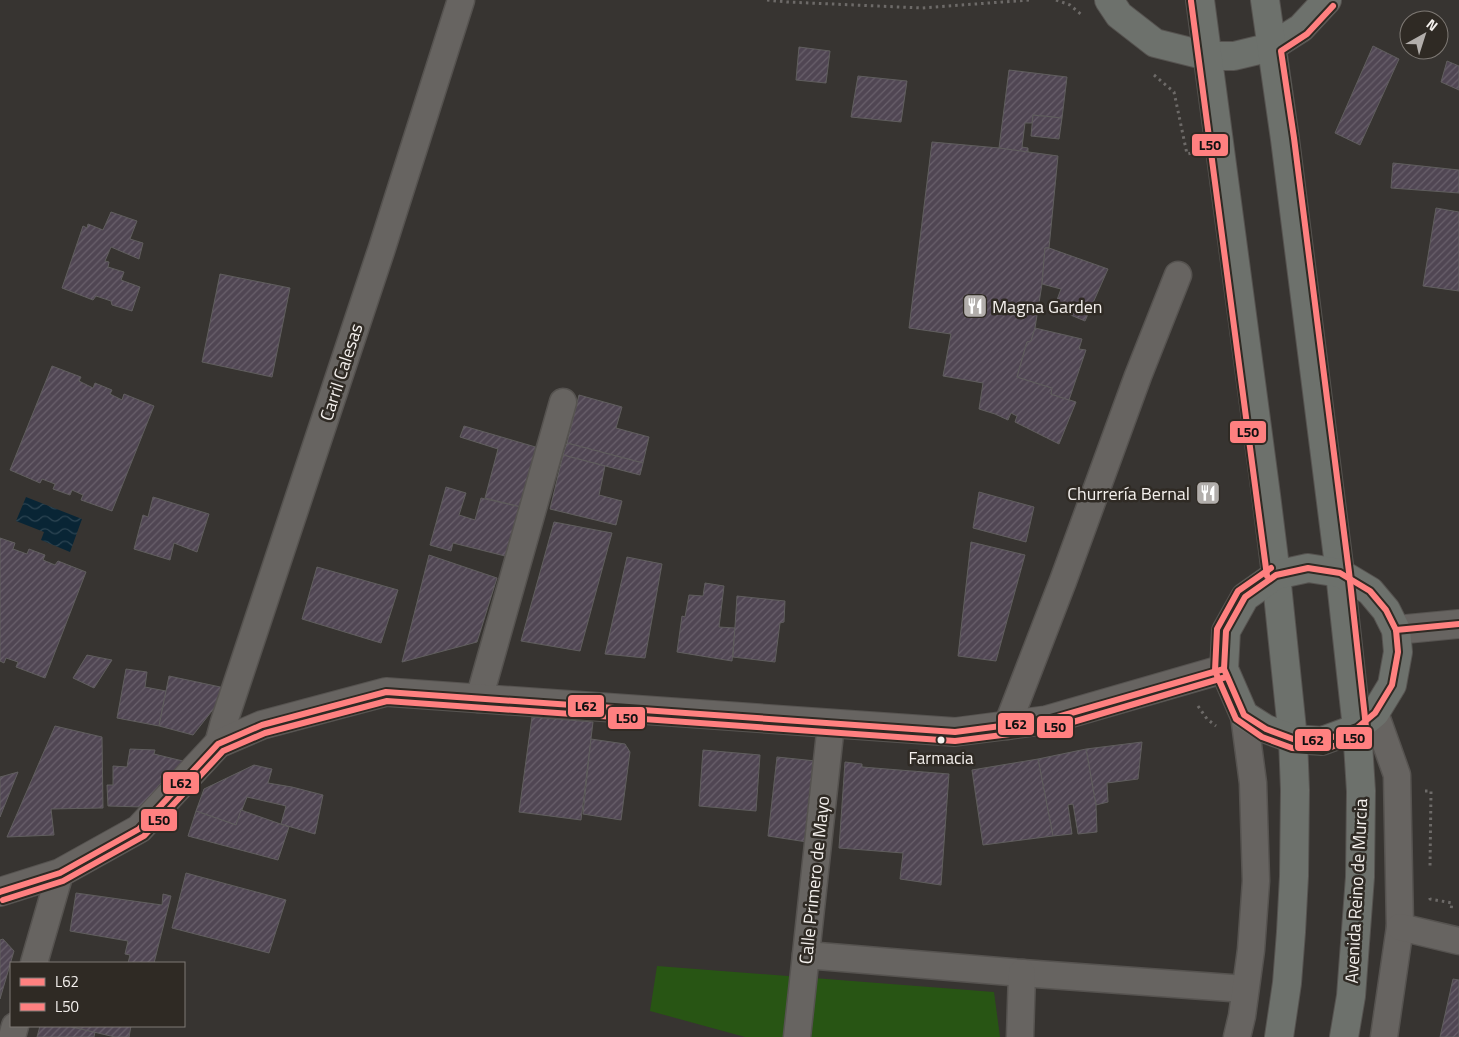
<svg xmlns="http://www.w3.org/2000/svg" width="1459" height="1037" viewBox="0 0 1459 1037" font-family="'Titillium Web',sans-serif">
	<defs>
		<pattern id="water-waves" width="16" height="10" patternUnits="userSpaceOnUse" patternTransform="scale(1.25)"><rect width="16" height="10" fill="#092535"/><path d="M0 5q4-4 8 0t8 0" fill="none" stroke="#2d4553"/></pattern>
		<pattern id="building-hatch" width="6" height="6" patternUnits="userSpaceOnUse" patternTransform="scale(1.25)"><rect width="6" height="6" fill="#504653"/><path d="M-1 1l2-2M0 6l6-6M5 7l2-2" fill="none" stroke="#6a616c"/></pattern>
	</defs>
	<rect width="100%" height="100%" fill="#373431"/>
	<polygon fill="#285514" points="657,966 994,992 1000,1037 745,1037 650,1011"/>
	<polygon fill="url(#water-waves)" points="26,497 82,519 70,552 41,540 44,532 16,521"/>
	<g fill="url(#building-hatch)" stroke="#605e5e">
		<polygon points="1373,46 1399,59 1360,145 1335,133"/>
		<polygon points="799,47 830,51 826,83 796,80"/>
		<polygon points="1447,61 1459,66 1459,90 1441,82"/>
		<polygon points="1009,70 1067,77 1062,118 1033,115 1032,123 1025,123 1022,147 1028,148 1028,152 999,148"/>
		<polygon points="858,76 907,81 901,122 851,117"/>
		<polygon points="1033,115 1062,118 1059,139 1031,136"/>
		<polygon points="932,142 999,148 1058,156 1049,248 1045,248 1042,284 1035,328 1031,341 1027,342 1017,377 1052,388 1051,394 1076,402 1059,444 1015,422 1017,416 1011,413 1008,420 995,414 979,409 983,383 943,376 951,334 909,328"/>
		<polygon points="1393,163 1459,170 1459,193 1391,188"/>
		<polygon points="1436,208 1459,212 1459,291 1423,286"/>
		<polygon points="111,212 137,221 130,239 143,243 139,259 111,247 105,261 109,262 108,267 124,272 121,280 140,287 132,311 112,305 111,301 96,296 93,300 62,288 83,226 87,228 88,224 103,230"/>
		<polygon points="1045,248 1049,248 1108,269 1085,321 1054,308 1061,289 1042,284"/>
		<polygon points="220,274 290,288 272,377 202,362"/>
		<polygon points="1035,328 1082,339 1079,349 1086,350 1069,400 1051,394 1052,388 1017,377 1027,342 1031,341"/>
		<polygon points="52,366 81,377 79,381 93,388 95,383 112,390 110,394 122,400 124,394 154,406 112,511 81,500 83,495 72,490 70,495 53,489 55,484 42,479 40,483 10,470"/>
		<polygon points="579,395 622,407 616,428 649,437 643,463 567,443"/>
		<polygon points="464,426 539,448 521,507 485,498 498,449 460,437"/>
		<polygon points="567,443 643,463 640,475 563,455"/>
		<polygon points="563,455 605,466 599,495 622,501 616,525 550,509"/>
		<polygon points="446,487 466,493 459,515 475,520 481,498 521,507 513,558 453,543 451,551 430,545"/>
		<polygon points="979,492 1034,507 1026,542 973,528"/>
		<polygon points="153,497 209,514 197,552 174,543 170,560 134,549 143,515 148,517"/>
		<polygon points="554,522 612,533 580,651 521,641"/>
		<polygon points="0,538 15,543 13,549 27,554 29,549 45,555 43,560 55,565 58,561 86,572 45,678 16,667 18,662 6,658 4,663 0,661"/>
		<polygon points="971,542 1025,555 996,661 958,656"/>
		<polygon points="429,555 497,578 477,642 402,662"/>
		<polygon points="627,557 662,564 645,658 605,654"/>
		<polygon points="317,567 398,590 381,643 302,619"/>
		<polygon points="705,583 724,586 719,627 735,628 732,661 677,652 682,616 685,617 689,595 703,596"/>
		<polygon points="737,596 785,601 784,622 780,623 775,662 733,657"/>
		<polygon points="87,655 112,660 94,688 73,678"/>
		<polygon points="126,669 147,672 145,687 166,691 159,726 117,718"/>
		<polygon points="169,676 225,688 219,702 193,735 159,726"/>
		<polygon points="532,717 593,722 581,820 519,812"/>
		<polygon points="55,726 102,737 103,808 51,809 54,835 7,837"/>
		<polygon points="591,739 625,744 630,752 621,820 583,814"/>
		<polygon points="1142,742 1138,779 1107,783 1108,802 1096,805 1086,749"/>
		<polygon points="130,749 155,750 154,754 183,761 177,776 160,784 143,807 108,806 107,785 113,785 113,766 127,767"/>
		<polygon points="1086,749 1096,805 1097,832 1078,834 1073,804 1068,805 1072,834 1053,836 1038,759"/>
		<polygon points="703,750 760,755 756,811 699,806"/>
		<polygon points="777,757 816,761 807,842 768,836"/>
		<polygon points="1038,759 1053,836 983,845 972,770"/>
		<polygon points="845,762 862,764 862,767 949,774 941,885 900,879 903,853 839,848"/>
		<polygon points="254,765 272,769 268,783 292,787 323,795 315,834 281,824 286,806 247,797 236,825 196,811 204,789"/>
		<polygon points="18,772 0,817 0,777"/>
		<polygon points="241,810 289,827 278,860 188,836 196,811 236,825"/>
		<polygon points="186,873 286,900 269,953 172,928"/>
		<polygon points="76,893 162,905 163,894 171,896 154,963 128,963 130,955 125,954 128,941 70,931"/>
		<polygon points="3,939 14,951 0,999 0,940"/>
		<polygon points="1453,979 1459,980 1459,1037 1440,1037"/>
		<polygon points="40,1026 68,1026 95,1032 94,1037 37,1037"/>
		<polygon points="68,1026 131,1026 129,1037 115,1037"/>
	</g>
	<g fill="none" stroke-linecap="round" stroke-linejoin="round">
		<defs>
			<g id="minor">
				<polyline points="479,699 563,402"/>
				<polyline points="1375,713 1397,775 1400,927 1384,1037"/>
				<polyline points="1007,726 1063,581 1138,376 1178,275"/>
				<polyline points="218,744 224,722 382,248 461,0"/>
				<polyline points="1400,927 1459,941"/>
				<polyline points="806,955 1022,973 1245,989"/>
				<polyline points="34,963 60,873"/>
				<polyline points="12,1037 15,1026"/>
				<polyline points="797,1037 831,724"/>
				<polyline points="1020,1037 1022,973"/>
				<polyline points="1237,1037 1242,1016 1251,950 1256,881 1253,783 1244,715"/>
			</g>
			<g id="tertiary">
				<polyline points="1396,630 1459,624"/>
				<polyline points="0,892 60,873 139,829 218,744 262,725 386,692 955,732 1047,720 1224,669"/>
			</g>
			<g id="primary">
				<polyline points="1109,0 1119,15 1155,43 1207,56 1234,56 1271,47 1301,28 1327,0"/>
				<polyline points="1200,0 1266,495 1276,575 1293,739 1295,790 1294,876 1291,932 1287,983 1279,1037"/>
				<polyline points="1265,0 1285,139 1340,573 1357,728 1361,791 1360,877 1351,996 1344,1037"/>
				<polygon points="1308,568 1340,573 1370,591 1386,610 1396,630 1398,652 1392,685 1375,713 1357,728 1322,741 1293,739 1266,729 1244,715 1224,669 1226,631 1245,597 1276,575"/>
			</g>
		</defs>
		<use href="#minor" stroke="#565350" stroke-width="29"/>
		<use href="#tertiary" stroke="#565350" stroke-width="30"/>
		<use href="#primary" stroke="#565350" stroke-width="30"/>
		<g stroke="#6d6a68" stroke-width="3" stroke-dasharray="2.5 4" stroke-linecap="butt">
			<polyline points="767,0 787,2 922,8 1029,0"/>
			<polyline points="1056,0 1070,5 1083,16"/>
			<polyline points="1154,75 1174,92 1187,154 1192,153"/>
			<polyline points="1198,706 1207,719 1216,726"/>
			<polyline points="1425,791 1431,791 1430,867"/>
			<polyline points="1430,898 1430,899 1452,903 1451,910"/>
		</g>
		<use href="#minor" stroke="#676461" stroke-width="26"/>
		<use href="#tertiary" stroke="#676461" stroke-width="28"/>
		<use href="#primary" stroke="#6d716c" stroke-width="28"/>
		<defs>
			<g id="bus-1">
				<polygon points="1308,568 1340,573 1370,591 1386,610 1396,630 1398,652 1392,685 1375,713 1357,728 1322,741 1293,739 1266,729 1244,715 1224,669 1226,631 1245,597 1276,575"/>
				<polyline points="1396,630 1459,624"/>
				<polyline points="0,892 60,873 139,829 218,744 262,725 386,692 955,732 1047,720 1224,669"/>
			</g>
			<g id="bus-2">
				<polyline points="1191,1 1267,576"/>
				<polyline points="1271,568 1238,591 1217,629 1215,671 1236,719 1262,737 1292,748 1323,750 1361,736 1365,732 1366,727 1349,572 1294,138 1281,51 1307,34 1333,6"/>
				<polyline points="3,900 63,881 144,836 223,751 265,733 387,701 955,741 1049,729 1226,677"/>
			</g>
		</defs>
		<use href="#bus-1" stroke="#2f2a24" stroke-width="10"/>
		<use href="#bus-2" stroke="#2f2a24" stroke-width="10"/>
		<use href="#bus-1" stroke="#ff8180" stroke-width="6"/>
		<use href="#bus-2" stroke="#ff8080" stroke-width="6"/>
	</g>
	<defs>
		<symbol id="restaurant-square" viewBox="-11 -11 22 22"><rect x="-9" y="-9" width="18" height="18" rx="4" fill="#b2aeab" stroke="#2f2a24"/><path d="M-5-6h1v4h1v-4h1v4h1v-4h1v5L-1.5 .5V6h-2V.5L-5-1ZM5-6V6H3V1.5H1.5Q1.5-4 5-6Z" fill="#fff"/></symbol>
	</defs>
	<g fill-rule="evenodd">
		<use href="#restaurant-square" x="961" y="292" width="28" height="28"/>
		<use href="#restaurant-square" x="1194" y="479" width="28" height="28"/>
	</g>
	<circle fill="#f4f0ed" stroke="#2f2a24" stroke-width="2" cx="941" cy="740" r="4.5"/>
	<g text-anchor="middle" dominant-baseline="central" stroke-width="5" stroke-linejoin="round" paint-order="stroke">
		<g font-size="17" fill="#f4f0ed" stroke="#2f2a24">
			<text x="941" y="758">Farmacia</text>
		</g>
		<g font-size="18" fill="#f4f0ed" stroke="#2f2a24" text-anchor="start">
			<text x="992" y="306">Magna Garden</text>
			<text x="1190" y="493" text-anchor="end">Churrería Bernal</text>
		</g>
		<g font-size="18" fill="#f4f0ed" stroke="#2f2a24">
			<text transform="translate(341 372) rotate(-72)">Carril Calesas</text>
			<text transform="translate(814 880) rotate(-84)">Calle Primero de Mayo</text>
			<text transform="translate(1356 891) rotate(-87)">Avenida Reino de Murcia</text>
		</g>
	</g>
	<g stroke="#2f2a24" stroke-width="2">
		<rect x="1191" y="133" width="38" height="24" rx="5" fill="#ff8080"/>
		<rect x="1229" y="420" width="38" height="24" rx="5" fill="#ff8080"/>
		<rect x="567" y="694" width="38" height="24" rx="5" fill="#ff8180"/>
		<rect x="607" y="706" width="39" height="24" rx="5" fill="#ff8080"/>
		<rect x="997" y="712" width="38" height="24" rx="5" fill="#ff8180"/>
		<rect x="1036" y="715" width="38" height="24" rx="5" fill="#ff8080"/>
		<rect x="1335" y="726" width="38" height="24" rx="5" fill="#ff8080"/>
		<rect x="1294" y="728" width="38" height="24" rx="5" fill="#ff8180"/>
		<rect x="162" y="771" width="38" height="24" rx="5" fill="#ff8180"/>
		<rect x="140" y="808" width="38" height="24" rx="5" fill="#ff8080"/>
	</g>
	<g font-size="14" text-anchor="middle" font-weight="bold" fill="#111">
		<text x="1210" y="150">L50</text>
		<text x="1248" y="437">L50</text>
		<text x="586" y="711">L62</text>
		<text x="627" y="723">L50</text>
		<text x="1016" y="729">L62</text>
		<text x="1055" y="732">L50</text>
		<text x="1354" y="743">L50</text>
		<text x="1313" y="745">L62</text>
		<text x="181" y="788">L62</text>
		<text x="159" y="825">L50</text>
	</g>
	<rect x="10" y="962" width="175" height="65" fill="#2f2a24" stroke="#7e7974"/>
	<rect x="20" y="978" width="25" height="8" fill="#ff8180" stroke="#7e7974"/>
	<text x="55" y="987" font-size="15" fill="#f4f0ed">L62</text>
	<rect x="20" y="1003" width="25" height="8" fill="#ff8080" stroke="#7e7974"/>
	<text x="55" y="1012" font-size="15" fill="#f4f0ed">L50</text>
	<g transform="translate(1424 35) rotate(39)"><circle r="24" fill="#2f2a24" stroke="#7e7974"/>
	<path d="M0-4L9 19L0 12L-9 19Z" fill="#b2aeab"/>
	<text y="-8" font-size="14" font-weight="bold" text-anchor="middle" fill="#f4f0ed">N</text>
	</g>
</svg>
